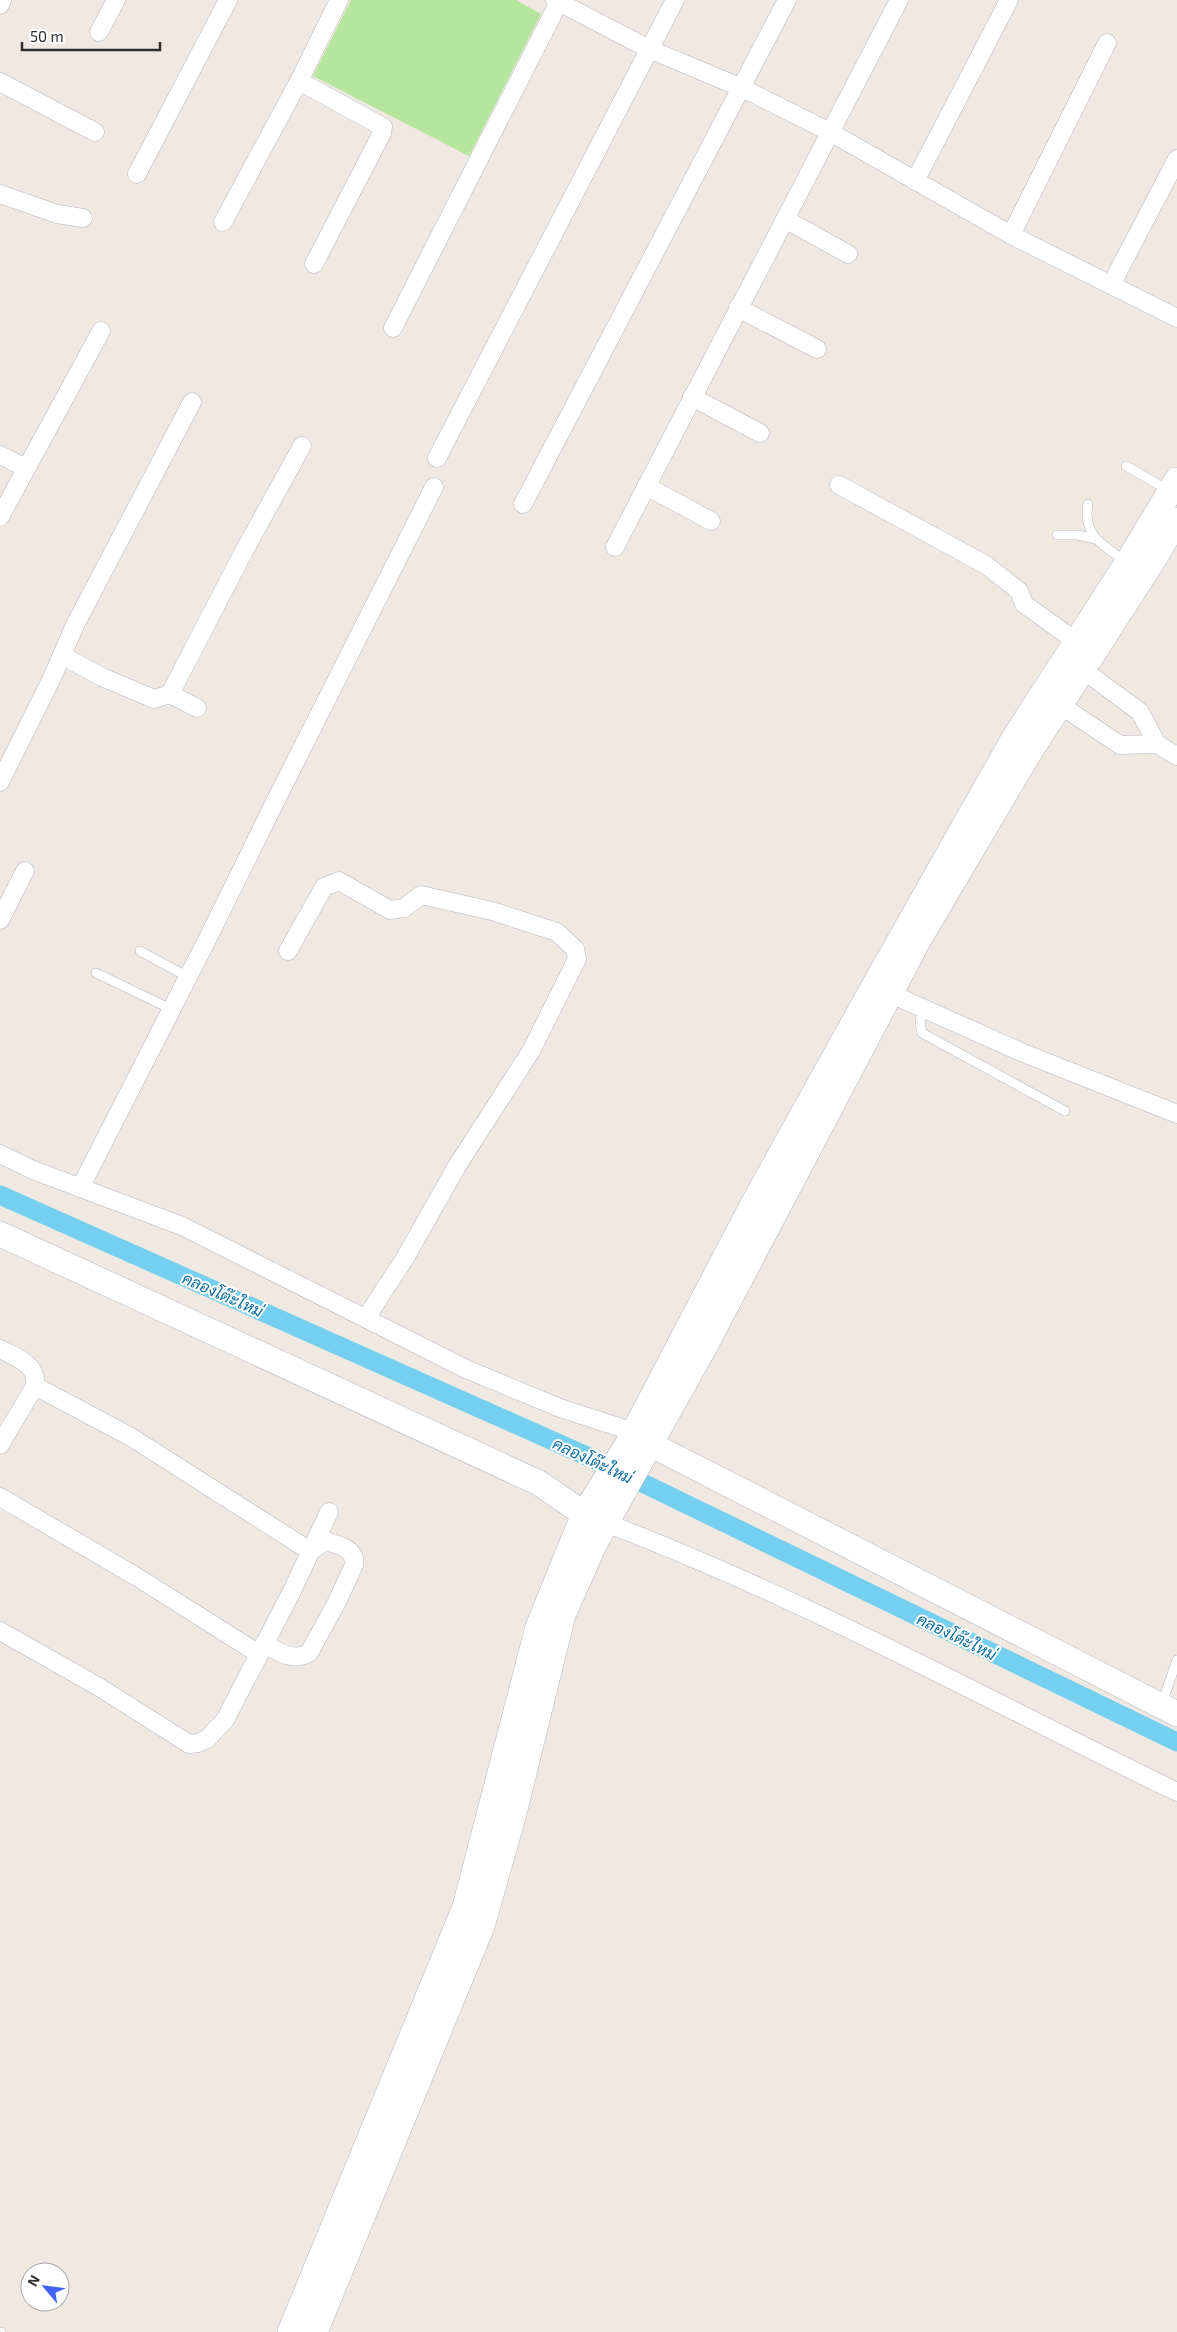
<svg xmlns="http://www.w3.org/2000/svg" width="1177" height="2332" viewBox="0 0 1177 2332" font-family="'Exo 2',Sarabun,sans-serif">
	<rect width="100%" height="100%" fill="#efe9e1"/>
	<polygon fill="#b6e59e" points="351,0 516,0 541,14 469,156 313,76"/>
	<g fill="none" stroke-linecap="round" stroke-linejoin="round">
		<polyline stroke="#75cff0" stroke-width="19" points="0,1195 589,1457 1177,1742"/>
		<defs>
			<g id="lane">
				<polyline points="1126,466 1168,490"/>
				<path d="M1088,504C1082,536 1104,546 1127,562"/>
				<polyline points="1057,535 1078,535 1096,539"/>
				<polyline points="140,951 188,977"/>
				<polyline points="96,973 171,1009"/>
				<polyline points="924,1008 920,1021 922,1033 1065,1111"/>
				<polyline points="1162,1703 1177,1660"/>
				<polyline points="0,2332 1,2332"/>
			</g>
			<g id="street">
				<polyline points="555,0 649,49 742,88 830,132 1011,235 1177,318"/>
				<polyline points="0,5 2,0"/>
				<polyline points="99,32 116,0"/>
				<polyline points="299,81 383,127 382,133 314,264"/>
				<polyline points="0,82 95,132"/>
				<polyline points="137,174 228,0"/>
				<polyline points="915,181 1009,0"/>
				<polyline points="0,194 57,214 83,218"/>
				<polyline points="785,219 848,254"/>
				<polyline points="223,222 299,81 339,0"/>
				<polyline points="1011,235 1107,43"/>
				<polyline points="1111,285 1177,159"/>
				<polyline points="738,308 817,349"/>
				<polyline points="393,328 560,0"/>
				<polyline points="692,397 760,433"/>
				<polyline points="0,455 26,468"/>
				<polyline points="437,458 675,0"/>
				<polyline points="839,485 986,565 1019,591 1024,604 1077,642"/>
				<polyline points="646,486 711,521"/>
				<polyline points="523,504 787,0"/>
				<polyline points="0,517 101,331"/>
				<polyline points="615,547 899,0"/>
				<polyline points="63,656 102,677 154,699 170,694 244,551 302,446"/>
				<polyline points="1083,670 1140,712 1157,744 1177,756"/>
				<polyline points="170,694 197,708"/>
				<polyline points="1060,705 1120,745 1157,744"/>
				<polyline points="0,782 51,680 75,625 192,402"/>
				<polyline points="0,920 25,871"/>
				<polyline points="288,951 324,887 339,881 390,910 404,908 421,895 492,911 557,932 575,949 577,959 531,1051 457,1166 405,1258 366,1318"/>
				<polyline points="891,994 1021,1052 1177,1114"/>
				<polyline points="0,1154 33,1170 182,1226 466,1369 560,1408 634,1432"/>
				<polyline points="80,1188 206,942 275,802 434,487"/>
				<path d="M0,1349C17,1358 38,1364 35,1386L0,1445"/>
				<polyline points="35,1386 131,1437 310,1551"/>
				<polyline points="0,1497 137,1577 259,1654"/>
				<path d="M606,1523C803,1598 988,1700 1177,1792"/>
				<polyline points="0,1631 99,1687 189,1744 198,1743 207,1739 225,1720 292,1591 329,1512"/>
				<path d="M264,1644C279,1652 293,1662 309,1653L336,1604L354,1565C357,1549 338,1545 326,1541L310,1551"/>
			</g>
			<g id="secondary">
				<polyline points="0,1234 539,1483 584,1514 599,1520"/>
				<polyline points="638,1435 650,1444 1177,1714"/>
				<polyline points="290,2332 465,1907 538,1627 584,1514 627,1445 754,1202 876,982 1014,738 1127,563 1177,480"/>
				<polyline points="315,2332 482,1926 513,1817 563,1615 595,1543 704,1348 918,941 1026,758 1154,559 1177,520"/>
			</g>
		</defs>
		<use href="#lane" stroke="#b4b7c1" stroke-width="10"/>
		<use href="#street" stroke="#b4b7c1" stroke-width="19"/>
		<use href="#secondary" stroke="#b4b7c1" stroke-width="26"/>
		<use href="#lane" stroke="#fff" stroke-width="9"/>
		<use href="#street" stroke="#fff" stroke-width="18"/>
		<use href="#secondary" stroke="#fff" stroke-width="25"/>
	</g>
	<g text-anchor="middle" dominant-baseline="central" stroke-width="4" stroke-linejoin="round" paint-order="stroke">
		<g font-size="16" font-style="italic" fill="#0d6fa3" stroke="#fff">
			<text transform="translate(223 1294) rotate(24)">คลองโต๊ะใหม่</text>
			<text transform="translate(593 1460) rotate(25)">คลองโต๊ะใหม่</text>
			<text transform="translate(957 1636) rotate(26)">คลองโต๊ะใหม่</text>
		</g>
	</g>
	<g transform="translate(45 2287) rotate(299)"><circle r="24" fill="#ffffff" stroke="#ababab"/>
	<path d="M0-4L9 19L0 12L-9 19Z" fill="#4264fb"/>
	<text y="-8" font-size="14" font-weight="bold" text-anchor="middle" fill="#2e2e2e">N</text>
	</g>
	<path d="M22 42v8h138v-8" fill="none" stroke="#2e2e2e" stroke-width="2.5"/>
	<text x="30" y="42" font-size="15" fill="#2e2e2e" stroke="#ffffff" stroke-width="4" paint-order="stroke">50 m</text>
</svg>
